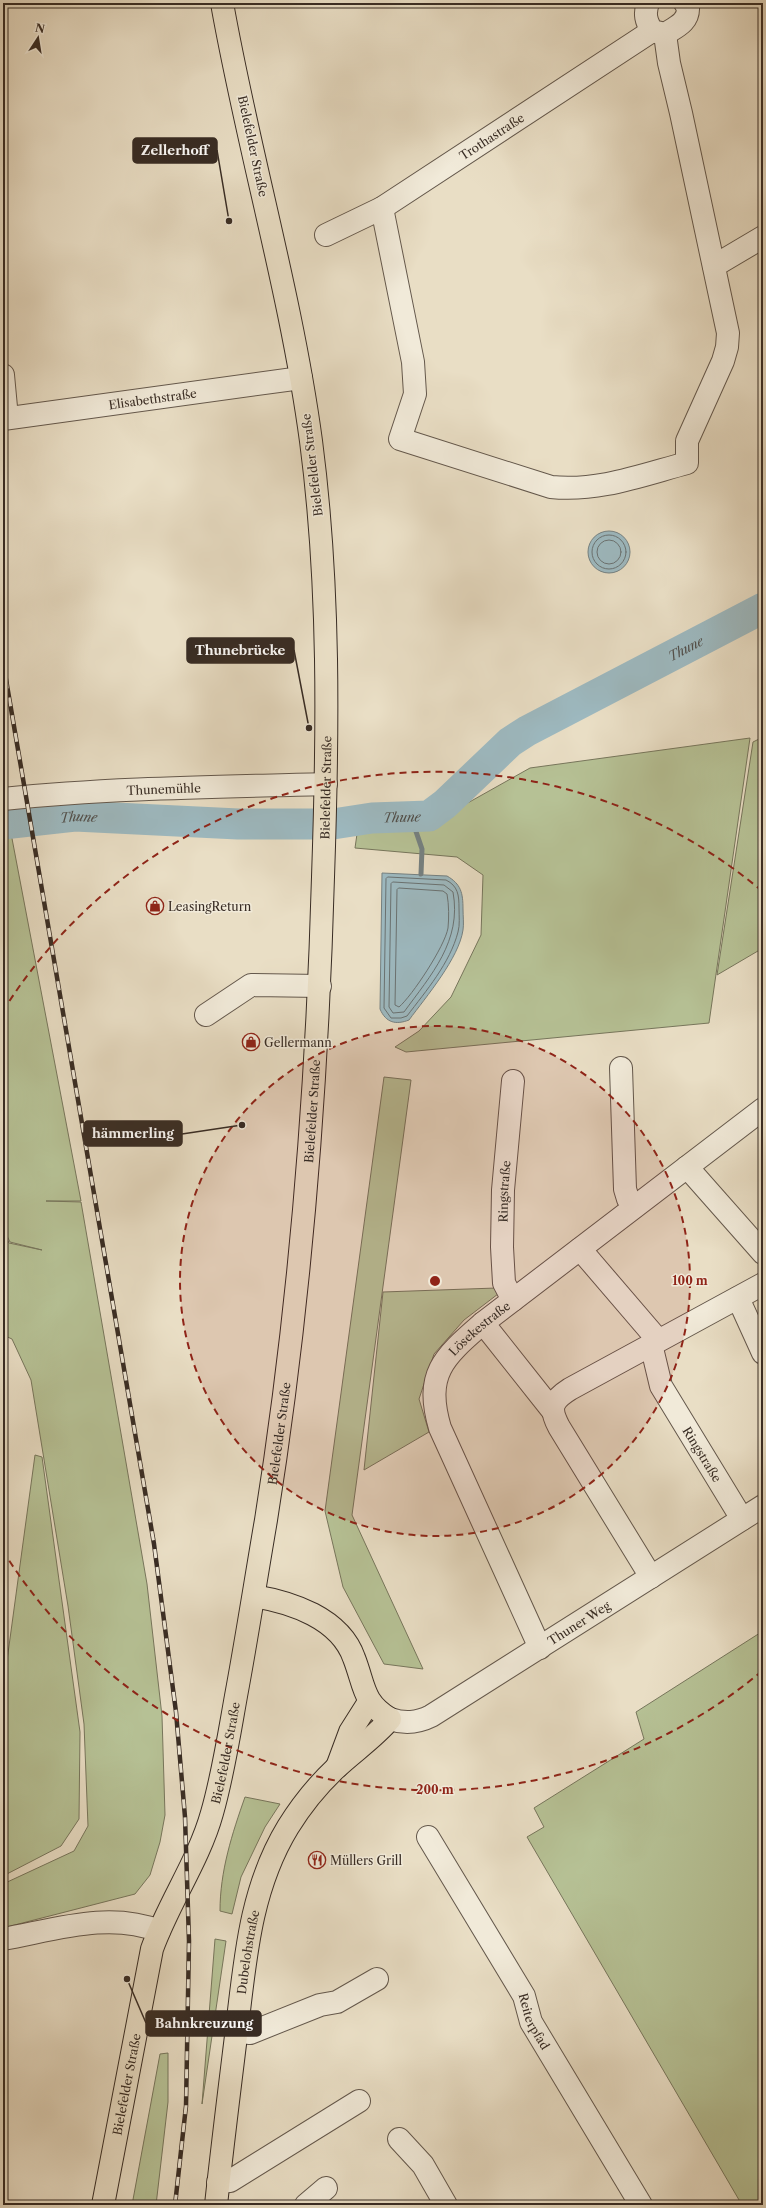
<svg xmlns="http://www.w3.org/2000/svg" width="766" height="2208" viewBox="0 0 766 2208" font-family="'Libre Caslon Text',serif">
	<rect width="100%" height="100%" fill="#e9dec5"/>
	<filter id="stains"><feTurbulence type="fractalNoise" baseFrequency=".005" numOctaves="4"/><feColorMatrix values="0 0 0 0 .2 0 0 0 0 .09 0 0 0 0 .02 0 0 0 .5 -.17"/></filter>
	<radialGradient id="worn" r=".72"><stop offset=".6" stop-color="#630" stop-opacity="0"/><stop offset="1" stop-color="#630" stop-opacity=".3"/></radialGradient>
	<g fill="#b6c195" stroke="#77765c">
		<polygon points="763,737 763,948 717,975 753,742"/>
		<polygon points="750,738 709,1023 406,1052 395,1047 419,1031 451,997 481,935 483,875 457,857 355,848 357,834 432,823 530,768"/>
		<polygon points="10,828 81,1201 46,1201 81,1202 147,1584 162,1716 165,1815 160,1842 150,1875 135,1894 3,1928 3,1884 74,1851 88,1826 84,1724 68,1606 31,1380 12,1339 3,1335 3,1230 9,1243 42,1250 10,1242 3,1228 3,829"/>
		<polygon points="384,1077 411,1080 352,1515 423,1669 384,1664 343,1587 325,1511"/>
		<polygon points="496,1288 498,1294 464,1320 434,1354 419,1399 429,1432 364,1470 383,1292"/>
		<polygon points="35,1455 42,1457 80,1732 79,1819 61,1846 3,1876 3,1690"/>
		<polygon points="763,1631 763,2205 742,2205 527,1837 544,1827 534,1808 644,1739 636,1712"/>
		<path d="M245,1797L280,1804L265,1827L241,1877L232,1914L220,1911C220,1871 232,1834 245,1797Z"/>
		<polygon points="215,1939 226,1941 202,2104"/>
		<polygon points="168,2053 168,2102 156,2205 132,2205 160,2054"/>
	</g>
	<g fill="#9db9c0" stroke="#758182">
		<circle cx="609" cy="552" r="21"/>
		<path d="M382,873L447,876C461,884 463,893 463,909C463,916 464,924 463,930C459,958 426,997 409,1020C396,1025 386,1023 380,1009Z"/>
	</g>
	<g fill="none" stroke-linecap="round" stroke-linejoin="round">
		<g stroke="#6a7272" stroke-width="1">
			<circle cx="609" cy="552" r="17"/>
			<circle cx="609" cy="552" r="12"/>
			<path d="M388,877L446,880C458,886 459,895 459,908C459,916 460,925 458,932C450,963 426,991 407,1016L401,1018H391L384,1008L386,879Z"/>
			<path d="M393,882L444,885L453,892C462,941 431,975 404,1012L393,1013L389,1007L391,884Z"/>
			<path d="M399,888L443,891L447,894C449,905 449,918 448,928C445,946 412,996 399,1007L395,1005L397,890Z"/>
		</g>
		<polyline stroke="#758182" stroke-width="5" points="411,817 422,849 421,874"/>
		<path stroke="#9db9c0" stroke-width="31" id="s1" d="M3,824L75,816L238,824H333L372,818L429,816L445,804L510,742L527,731L763,608"/>
		<defs>
			<g id="minor">
				<path d="M648,3C644,14 646,21 652,31L665,34C676,27 689,22 688,7L685,3"/>
				<path d="M382,208L413,362L415,394L400,439L551,487C598,492 642,475 687,463V441L723,361L727,347L728,333L681,113L669,63L665,34"/>
				<path id="s2" d="M326,235L382,208L652,31"/>
				<polyline points="714,266 763,237"/>
				<polyline points="3,375 7,418"/>
				<path id="s3" d="M3,419L301,378"/>
				<path id="s4" d="M3,799C111,788 218,787 326,784"/>
				<polyline points="206,1015 251,985 320,986"/>
				<polyline points="621,1068 625,1189 628,1199 634,1207"/>
				<polyline points="687,1167 763,1253"/>
				<polyline points="580,1249 658,1340"/>
				<polyline points="738,1298 763,1353"/>
				<path id="s5" d="M513,1300L504,1283L502,1247L503,1190L513,1081"/>
				<polyline points="483,1323 552,1410"/>
				<path id="s6" d="M651,1344L661,1386L742,1519"/>
				<path d="M651,1577L559,1427C549,1408 551,1401 570,1389L763,1284"/>
				<path id="s7" d="M540,1648L440,1428C424,1373 444,1357 483,1323L763,1109"/>
				<path id="s8" d="M390,1719C405,1724 417,1723 431,1716L763,1506"/>
				<path id="s9" d="M428,1837L524,1996L531,2022L641,2205"/>
				<path d="M3,1939C54,1930 109,1911 159,1931"/>
				<polyline points="236,2031 250,2033 320,2005 337,2002 377,1979"/>
				<polyline points="399,2139 423,2165 446,2205"/>
				<polyline points="218,2182 230,2181 359,2101"/>
				<polyline points="306,2205 326,2188"/>
			</g>
			<g id="major">
				<polyline points="337,1767 350,1732 369,1702"/>
				<path id="s10" d="M103,2205L152,1949C169,1902 199,1860 212,1813C223,1775 229,1735 236,1696C247,1637 256,1578 266,1520C300,1307 317,1092 323,877C328,732 330,586 311,441C291,293 248,150 222,3"/>
				<path id="s11" d="M216,2205C222,2149 229,2093 236,2036C245,1963 249,1891 288,1827C301,1806 319,1784 336,1768C354,1751 374,1738 390,1719C362,1702 365,1686 354,1658C340,1618 291,1602 254,1596"/>
			</g>
		</defs>
		<use href="#minor" stroke="#64584c" stroke-width="24"/>
		<use href="#major" stroke="#382c24" stroke-width="24"/>
		<use href="#minor" stroke="#f1ead9" stroke-width="22"/>
		<use href="#major" stroke="#e9dec5" stroke-width="22"/>
		<defs>
			<polyline id="rail" points="3,662 154,1544 176,1712 185,1817 189,1941 186,2106 175,2205"/>
		</defs>
		<use href="#rail" stroke="#382c24" stroke-width="4.5"/>
		<use href="#rail" stroke="#f1ead9" stroke-width="3" stroke-dasharray="9" stroke-linecap="butt"/>
	</g>
	<circle cx="435" cy="1281" r="255" fill="#8f2418" fill-opacity=".12"/>
	<g fill="none" stroke="#8f2418" stroke-width="2" stroke-dasharray="7 5">
		<circle cx="435" cy="1281" r="255"/>
		<path d="M762 1671A509 509 0 0 1 3 1551M3 1011A509 509 0 0 1 762 891"/>
	</g>
	<defs>
		<symbol id="shop-ring" viewBox="-11 -11 22 22"><circle r="9.5" fill="#f1ead9" stroke="#8f2418" stroke-width="1.5"/><path d="M-5-2.5h2.3a2.7 3.5 0 0 1 5.4 0H5L5.5 6h-11ZM-1.5-2.5h3a1.5 2.3 0 0 0-3 0Z" fill="#8f2418"/></symbol>
		<symbol id="restaurant-ring" viewBox="-11 -11 22 22"><circle r="9.5" fill="#f1ead9" stroke="#8f2418" stroke-width="1.5"/><path d="M-5-6h1v4h1v-4h1v4h1v-4h1v5L-1.5 .5V6h-2V.5L-5-1ZM5-6V6H3V1.5H1.5Q1.5-4 5-6Z" fill="#8f2418"/></symbol>
	</defs>
	<g fill-rule="evenodd">
		<use href="#shop-ring" x="145" y="896" width="20" height="20"/>
		<use href="#shop-ring" x="241" y="1032" width="20" height="20"/>
		<use href="#restaurant-ring" x="307" y="1850" width="20" height="20"/>
	</g>
	<g text-anchor="middle" dominant-baseline="central" stroke-width="3" stroke-linejoin="round" paint-order="stroke">
		<g font-size="12" fill="#382c24" stroke="#f1ead9">
			<text stroke="none"><textPath href="#s2" startOffset="193">Trothastraße</textPath></text>
			<text transform="translate(253 146) rotate(78)">Bielefelder Straße</text>
			<text stroke="none"><textPath href="#s3" startOffset="151">Elisabethstraße</textPath></text>
			<text transform="translate(312 465) rotate(-97)">Bielefelder Straße</text>
			<text stroke="none"><textPath href="#s4" startOffset="161">Thunemühle</textPath></text>
			<text stroke="none"><textPath href="#s10" startOffset="1443">Bielefelder Straße</textPath></text>
			<text stroke="none"><textPath href="#s10" startOffset="1119">Bielefelder Straße</textPath></text>
			<text stroke="none"><textPath href="#s5" startOffset="111">Ringstraße</textPath></text>
			<text stroke="none"><textPath href="#s7" startOffset="359">Lösekestraße</textPath></text>
			<text stroke="none"><textPath href="#s10" startOffset="795">Bielefelder Straße</textPath></text>
			<text stroke="none"><textPath href="#s6" startOffset="123">Ringstraße</textPath></text>
			<text stroke="none"><textPath href="#s8" startOffset="217">Thuner Weg</textPath></text>
			<text stroke="none"><textPath href="#s10" startOffset="471">Bielefelder Straße</textPath></text>
			<text stroke="none"><textPath href="#s11" startOffset="255">Dubelohstraße</textPath></text>
			<text stroke="none"><textPath href="#s9" startOffset="213">Reiterpfad</textPath></text>
			<text stroke="none"><textPath href="#s10" startOffset="123">Bielefelder Straße</textPath></text>
		</g>
		<g font-size="12" fill="#382c24" stroke="#f1ead9" text-anchor="start">
			<text x="168" y="906">LeasingReturn</text>
			<text x="264" y="1042">Gellermann</text>
			<text x="330" y="1860">Müllers Grill</text>
		</g>
		<g font-size="13" font-style="italic" fill="#514f4b" stroke="#f1ead9">
			<text stroke="none"><textPath href="#s1" startOffset="736">Thune</textPath></text>
			<text stroke="none"><textPath href="#s1" startOffset="400">Thune</textPath></text>
			<text stroke="none"><textPath href="#s1" startOffset="76">Thune</textPath></text>
		</g>
	</g>
	<circle cx="435" cy="1281" r="6" fill="#8f2418" stroke="#f1ead9" stroke-width="2"/>
	<g font-size="12" text-anchor="middle" font-weight="bold" fill="#8f2418" stroke="#f1ead9" stroke-width="3" stroke-linejoin="round" paint-order="stroke">
		<text x="690" y="1285">100 m</text>
		<text x="435" y="1794">200 m</text>
	</g>
	<path fill="none" stroke="#382c24" stroke-width="1.5" d="M229 221L217 150M309 728L294 650M242 1125L182 1134M127 1979L146 2023"/>
	<g fill="#382c24" stroke="#f1ead9" stroke-width="1.5">
		<circle cx="229" cy="221" r="4"/>
		<circle cx="309" cy="728" r="4"/>
		<circle cx="242" cy="1125" r="4"/>
		<circle cx="127" cy="1979" r="4"/>
	</g>
	<g fill="#382c24" stroke="#382c24" stroke-width="1.5">
		<rect x="133" y="138" width="84" height="25" rx="4"/>
		<rect x="187" y="638" width="107" height="25" rx="4"/>
		<rect x="84" y="1121" width="98" height="25" rx="4"/>
		<rect x="146" y="2011" width="115" height="25" rx="4"/>
	</g>
	<g font-size="13" text-anchor="middle" font-weight="bold" fill="#fff">
		<text x="175" y="155">Zellerhoff</text>
		<text x="240" y="655">Thunebrücke</text>
		<text x="133" y="1138">hämmerling</text>
		<text x="204" y="2028">Bahnkreuzung</text>
	</g>
	<rect width="766" height="2208" fill="none" stroke="#e9dec5" stroke-width="16"/>
	<rect x="4" y="4" width="758" height="2200" fill="none" stroke="#382c24" stroke-width="2"/>
	<rect x="8" y="8" width="750" height="2192" fill="none" stroke="#382c24"/>
	<g transform="translate(38 38) rotate(12)" stroke="#f1ead9" stroke-width="3" paint-order="stroke">
	<path d="M0-3L7 15L0 10L-7 15Z" fill="#382c24"/>
	<text y="-6" font-size="11" font-weight="bold" text-anchor="middle" fill="#382c24">N</text>
	</g>
	<rect width="100%" height="100%" filter="url(#stains)"/>
	<rect width="100%" height="100%" fill="url(#worn)"/>
</svg>
